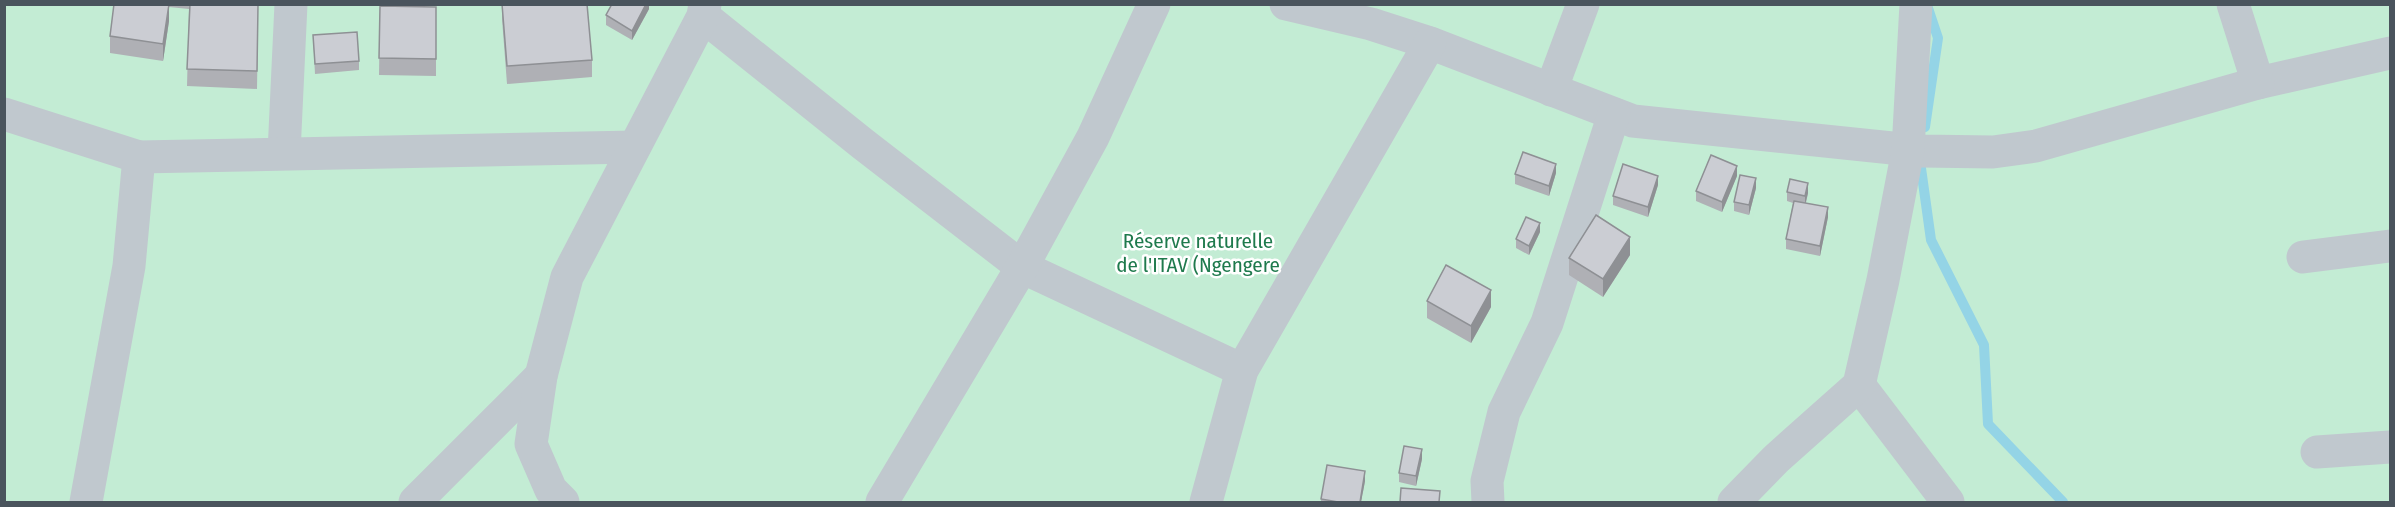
<svg xmlns="http://www.w3.org/2000/svg" width="2395" height="507" viewBox="0 0 2395 507" font-family="'Fira Sans Condensed',sans-serif">
	<rect width="100%" height="100%" fill="#f3f1f1"/>
	<rect fill="#c3ecd4" x="5" y="5" width="2385" height="497"/>
	<g fill="none" stroke-linecap="round" stroke-linejoin="round">
		<g stroke="#94d4e6" stroke-width="10">
			<polyline points="1925,127 1938,38 1927,5"/>
			<polyline points="1920,161 1931,240 1984,345 1988,424 2063,502"/>
		</g>
		<g stroke="#c0c8ce" stroke-width="33">
			<polyline points="1286,4 1371,24 1430,43 1633,121 1921,151 1993,152 2036,146 2258,83 2390,53"/>
			<polyline points="2233,4 2258,83"/>
			<polyline points="703,16 863,144 1022,267 1242,370"/>
			<polyline points="1551,90 1583,4"/>
			<polyline points="4,114 139,157"/>
			<polyline points="284,153 291,4"/>
			<polyline points="2303,257 2390,246"/>
			<polyline points="1859,385 1948,502"/>
			<polyline points="2317,452 2390,447"/>
			<polyline points="86,502 129,266 139,157 634,147"/>
			<polyline points="415,502 541,376"/>
			<polyline points="563,502 551,490 531,444 541,376 567,277 703,16 705,4"/>
			<polyline points="882,502 1022,267 1093,137 1154,4"/>
			<polyline points="1206,502 1242,370 1430,43"/>
			<polyline points="1488,502 1487,481 1504,412 1547,323 1614,114"/>
			<polyline points="1734,502 1776,459 1859,385 1883,280 1908,150 1916,4"/>
		</g>
	</g>
	<g fill="#afb0b5">
		<polygon points="114,4 245,4 258,22 257,89 187,86 189,9 169,7 169,21 163,61 110,53 110,36"/>
		<polygon points="502,4 592,60 592,77 507,84 502,19"/>
		<polygon points="649,4 649,9 632,40 606,25 606,15"/>
		<polygon points="380,6 436,7 436,76 379,75"/>
		<polygon points="313,35 359,61 359,70 315,74"/>
		<polygon points="1556,173 1549,196 1515,184 1515,174"/>
		<polygon points="1737,176 1722,212 1696,201 1696,191"/>
		<polygon points="1658,185 1648,217 1613,205 1613,196"/>
		<polygon points="1756,188 1749,215 1734,211 1734,202"/>
		<polygon points="1787,192 1808,193 1806,203 1828,217 1820,256 1786,249 1786,239 1793,203 1787,201"/>
		<polygon points="1540,232 1529,255 1516,248 1516,239"/>
		<polygon points="1630,255 1603,297 1569,275 1569,258"/>
		<polygon points="1427,301 1491,307 1471,343 1427,318"/>
		<polygon points="1422,459 1416,486 1399,482 1399,473"/>
		<polygon points="1365,481 1361,502 1321,502 1321,499"/>
	</g>
	<g fill="#8e9094">
		<polygon points="169,4 169,21 163,61 163,44"/>
		<polygon points="646,4 649,4 649,9 632,40 632,31"/>
		<polygon points="1556,164 1556,173 1549,196 1549,186"/>
		<polygon points="1737,166 1737,176 1722,212 1722,202"/>
		<polygon points="1658,176 1658,185 1648,217 1648,207"/>
		<polygon points="1756,178 1756,188 1749,215 1749,205"/>
		<polygon points="1808,183 1808,193 1805,205 1805,196"/>
		<polygon points="1828,207 1828,217 1820,256 1820,246"/>
		<polygon points="1540,223 1540,232 1529,255 1529,246"/>
		<polygon points="1630,237 1630,255 1603,297 1603,279"/>
		<polygon points="1491,290 1491,307 1471,343 1471,326"/>
		<polygon points="1422,449 1422,459 1416,486 1416,476"/>
		<polygon points="1365,471 1365,481 1361,502 1360,502"/>
	</g>
	<g fill="#cbcdd3" stroke="#8e9094" stroke-width="1.5">
		<polygon points="114,4 169,4 163,44 110,36"/>
		<polygon points="190,4 258,5 257,71 187,69"/>
		<polygon points="502,4 587,4 592,60 507,66"/>
		<polygon points="612,4 646,4 632,31 606,15"/>
		<polygon points="380,6 436,7 436,59 379,58"/>
		<polygon points="357,32 359,61 315,64 313,35"/>
		<polygon points="1523,152 1556,164 1549,186 1515,174"/>
		<polygon points="1711,155 1737,166 1722,202 1696,191"/>
		<polygon points="1623,164 1658,176 1648,207 1613,196"/>
		<polygon points="1740,175 1756,178 1749,205 1734,202"/>
		<polygon points="1790,179 1808,183 1805,196 1787,192"/>
		<polygon points="1794,201 1828,207 1820,246 1786,239"/>
		<polygon points="1596,215 1630,237 1603,279 1569,258"/>
		<polygon points="1526,217 1540,223 1529,246 1516,239"/>
		<polygon points="1446,265 1491,290 1471,326 1427,301"/>
		<polygon points="1404,446 1422,449 1416,476 1399,473"/>
		<polygon points="1327,465 1365,471 1360,502 1338,502 1321,499"/>
		<polygon points="1401,488 1440,491 1439,502 1400,502"/>
	</g>
	<g text-anchor="middle" dominant-baseline="central" stroke-width="5" stroke-linejoin="round" paint-order="stroke">
		<g font-size="21" fill="#1f7a4d" stroke="#fff">
			<text x="1198" y="241">Réserve naturelle<tspan x="1198" dy="24">de l'ITAV (Ngengere</tspan></text>
		</g>
	</g>
	<rect width="2395" height="507" fill="none" stroke="#4a545d" stroke-width="12"/>
</svg>
